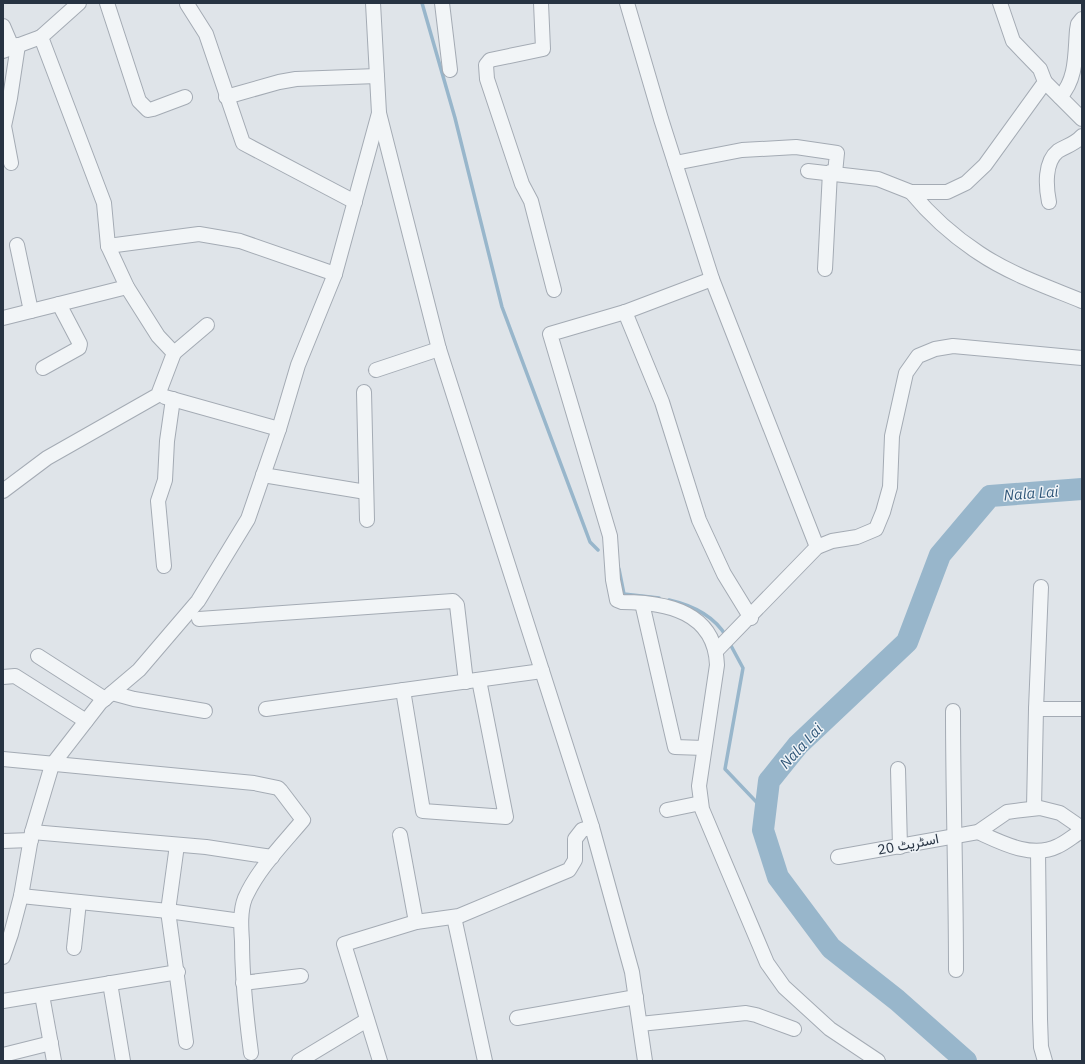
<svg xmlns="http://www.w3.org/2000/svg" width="1085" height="1064" viewBox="0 0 1085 1064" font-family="'IBM Plex Sans',Vazirmatn,sans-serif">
	<rect width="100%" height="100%" fill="#dfe4e9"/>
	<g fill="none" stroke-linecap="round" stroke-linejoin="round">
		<g stroke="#98b6cb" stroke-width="3.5">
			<polyline points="422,3 455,118 502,307 590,542 598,550"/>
			<polyline points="619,569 624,594 659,598"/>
			<path d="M669,600C691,605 714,616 726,636"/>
			<polyline points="729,642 743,668 725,769 765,811"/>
		</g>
		<polyline stroke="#98b6cb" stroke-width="22" points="966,1061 897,1000 831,948 778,877 763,830 769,781 798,745 907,642 940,555 990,496 1082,489"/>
		<defs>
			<g id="minor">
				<polyline points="107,3 139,101 148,110 153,109 185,97"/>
				<polyline points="442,3 450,70"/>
				<polyline points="541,3 543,49 490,60 486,65 487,79 522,184 531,201 554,290"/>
				<polyline points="627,3 661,119 712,279 817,547"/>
				<polyline points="187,4 206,34 243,143 355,202"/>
				<polyline points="3,26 12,47"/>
				<polyline points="3,51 41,37"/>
				<polyline points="1045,82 1082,119"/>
				<polyline points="226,97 279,82 296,79 377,76"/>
				<path d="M1060,97C1077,79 1075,53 1077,30L1078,24L1082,19"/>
				<polyline points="379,113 439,349 592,827 632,972 645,1061"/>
				<polyline points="11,163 4,126 10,98 18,45"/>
				<polyline points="675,163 742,150 796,147 837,153 835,173"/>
				<polyline points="808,171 878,179 911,192 947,192 966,183 985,165 1045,82 1040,69 1013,41 1000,3"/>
				<path d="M911,192C930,215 953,236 979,253C1010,274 1048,287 1082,301"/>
				<path d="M1049,202C1046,187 1044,162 1058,151C1066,146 1075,144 1082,136"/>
				<polyline points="17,245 31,311"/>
				<polyline points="108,246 199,234 240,241 335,274"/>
				<polyline points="825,269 830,172"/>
				<path d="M712,279L625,312L550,334L610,536L613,580L617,600L622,602C666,602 715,612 717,665L699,786L702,809L767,963L784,987L830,1029L878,1061"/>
				<polyline points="625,312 662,402 699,520 724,574 751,618"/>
				<polyline points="3,318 127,287"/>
				<polyline points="174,353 207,325"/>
				<polyline points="43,368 79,348 80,344 59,304"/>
				<polyline points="376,370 439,349"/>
				<polyline points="364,392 367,520"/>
				<polyline points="165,397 279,429"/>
				<polyline points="263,475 366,492"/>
				<polyline points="3,491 47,458 158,395 174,353 158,336 127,287 108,246 104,203 41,37 79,3"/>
				<polyline points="164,566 158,501 165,480 167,441 173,399"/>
				<polyline points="642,603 675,747 704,748"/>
				<polyline points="199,619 453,601 457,605 466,682"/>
				<polyline points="716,651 817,547 832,541 857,537 876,529 883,512 890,487 892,436 906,373 918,356 935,349 953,346 1082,358"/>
				<polyline points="38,656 105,699"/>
				<polyline points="3,677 15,676 86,721"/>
				<polyline points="403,690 423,811 506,817 479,680"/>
				<polyline points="112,693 134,699 205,711"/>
				<polyline points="266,709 542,671"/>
				<polyline points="1036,709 1082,709"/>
				<path d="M953,711C953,797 956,883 956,970"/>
				<path d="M3,759L254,783L278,788L281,791L303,820C282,845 258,869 245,898C240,911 241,927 242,941C242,978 246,1015 251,1053"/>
				<polyline points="898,769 900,847"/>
				<polyline points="1034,808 1036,709 1041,587"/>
				<polyline points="667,810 701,803"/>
				<polyline points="32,832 206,847 272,857"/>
				<path d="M978,832C1002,843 1032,859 1058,846C1067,842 1074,835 1082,831"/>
				<polyline points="400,835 416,922"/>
				<polyline points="3,841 31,840"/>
				<polyline points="177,845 168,911 186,1042"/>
				<polyline points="1038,851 1040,1019 1041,1047 1045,1061"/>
				<polyline points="838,857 978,832 1007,812 1022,810 1040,808 1060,813 1076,824 1081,831"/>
				<polyline points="21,896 168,911 241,921"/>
				<polyline points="454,917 485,1061"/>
				<polyline points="74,948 79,902"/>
				<polyline points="3,957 11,934 21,896 32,832 52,765 100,703 139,670 198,601 248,519 279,429 298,365 335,274 379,113 373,3"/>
				<polyline points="110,983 123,1061"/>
				<polyline points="243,983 301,976"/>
				<polyline points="42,995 54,1061"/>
				<polyline points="3,1001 178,972"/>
				<polyline points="517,1018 636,997"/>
				<polyline points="640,1024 746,1013 756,1015 794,1029"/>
				<polyline points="3,1055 51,1043"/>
				<polyline points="299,1061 367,1020"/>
				<polyline points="380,1061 344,944 416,922 459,916 569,870 575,860 575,839 582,830 592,827"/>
			</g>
		</defs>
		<use href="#minor" stroke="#a4abb4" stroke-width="16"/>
		<use href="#minor" stroke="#f2f5f7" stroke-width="14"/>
	</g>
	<g text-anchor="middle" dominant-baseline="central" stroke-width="3" stroke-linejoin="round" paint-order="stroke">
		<g font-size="14" fill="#273342" stroke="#eff3f7">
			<text transform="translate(908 844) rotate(-11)">اسٹریٹ 20</text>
		</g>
		<g font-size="15" font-style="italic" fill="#2f5678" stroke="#eff3f7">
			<text transform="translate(1031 493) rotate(-4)">Nala Lai</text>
			<text transform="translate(801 746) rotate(-47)">Nala Lai</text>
		</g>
	</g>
	<rect width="1085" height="1064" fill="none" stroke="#273342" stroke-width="8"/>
</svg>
